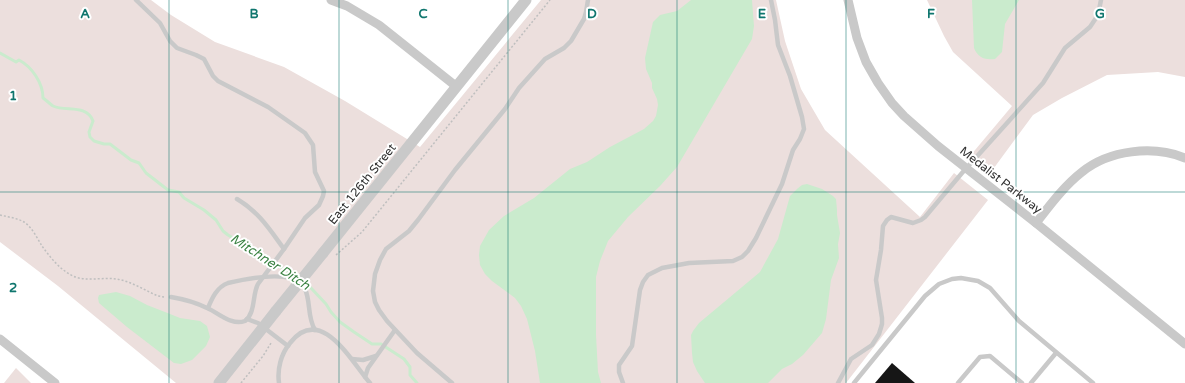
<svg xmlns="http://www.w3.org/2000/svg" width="1185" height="383" viewBox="0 0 1185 383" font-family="'Varela Round',sans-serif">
	<rect width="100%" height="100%" fill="#fff"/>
	<g fill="#ecdfdd">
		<polygon points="0,0 151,0 171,15 215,42 284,67 345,101 420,147 541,0 776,0 785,41 801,89 825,130 920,217 954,173 988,200 846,383 176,383 58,286 0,242"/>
		<polygon points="927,0 1185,0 1185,77 1158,72 1107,75 1062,98 1033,115 991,172 970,156 1012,106 953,52 944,36"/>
		<polygon points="16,368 31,383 4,383"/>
	</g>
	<g fill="#caebcd">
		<polygon points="691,0 752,0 754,26 752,39 677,167 660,186 628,217 608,241 600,261 596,277 596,335 598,372 601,383 540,383 535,351 527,319 521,306 515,298 492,281 485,274 480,265 479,255 480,246 489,230 504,216 534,198 570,169 587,162 610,147 644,129 653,121 656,116 658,105 657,99 652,88 652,83 646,69 645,58 653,22 660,15 677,11"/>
		<path d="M972,0H1019L1005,24L1002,52L995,59C985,60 978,58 974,48Z"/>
		<polygon points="807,184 822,189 833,196 836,199 837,210 837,215 840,233 838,244 839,258 831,280 826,319 822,333 803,355 792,364 782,369 768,383 705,383 697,371 693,362 692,353 691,335 693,331 699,323 760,272 778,239 790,196 797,189 802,185"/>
		<polygon points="116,292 130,296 147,305 165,312 180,318 200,321 207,326 210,337 206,346 192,360 181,364 174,363 127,327 99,303 98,298 99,295"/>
	</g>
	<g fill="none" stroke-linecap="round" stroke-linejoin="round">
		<path stroke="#caebcd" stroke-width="3" d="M0,53L16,62L19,60C32,67 43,83 43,98C46,100 50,104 53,106C66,112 87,104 93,121L89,132L90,137L94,141L104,144H110L131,160L139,163L146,173L168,190L179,192L184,198L204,210L216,220L223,231L228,235L292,274L311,288L326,304L331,312L340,322L354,332L372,344H381L404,359L410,367V375L417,383"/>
	</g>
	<polygon fill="#161616" points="892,363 915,383 875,383"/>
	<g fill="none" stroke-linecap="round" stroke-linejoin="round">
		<g stroke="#bfbfbf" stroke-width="1.5" stroke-dasharray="2 2" stroke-linecap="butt">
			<path d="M0,215C8,217 17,218 24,222C32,227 37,238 42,246C50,257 60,270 73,276C86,282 102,277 116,279C131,281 144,290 158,296L164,297"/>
			<polyline points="336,255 362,232 550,0"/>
			<polyline points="241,383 263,356 271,343"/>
		</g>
		<g stroke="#c9c9c9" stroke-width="4.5">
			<path d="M136,0L160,23L170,41L177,48L196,55L204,59L213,76L218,81L268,107L305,133L313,145L315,172L324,191L323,196L319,205L305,218L284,249L258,284C252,295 256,312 245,321C231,326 219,313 207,308C197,303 183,299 171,297"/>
			<path d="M237,199C259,212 270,230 284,249"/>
			<path d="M305,289C311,302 307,317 315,330"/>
			<path d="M208,308C212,298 217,287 228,283C245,279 274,274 291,278"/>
			<polyline points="247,319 258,323 288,346"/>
			<polyline points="352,359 363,360 376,356"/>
			<polyline points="365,377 368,368 395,330"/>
			<path d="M279,383C277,369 281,354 290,343C321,303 352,363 370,383"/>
			<polyline points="452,383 417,353 387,321 379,310 375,302 373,291 375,274 380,260 386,249 409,231 418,220 455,170 505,109 519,88 545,59 564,48 571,41 584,19 586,12 588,0"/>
			<polyline points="623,383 619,372 619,365 632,346 640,290 643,282 648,275 662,268 689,263 733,261 742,257 748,251 756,238 782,184 793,150 800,139 804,129 802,117 790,76 778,45 775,20 771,0"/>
			<polyline points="838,383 851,359 872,345 879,334 882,324 882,318 876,280 881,250 883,226 887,220 891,217 913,223 921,220 925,217 962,173 1043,83 1065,48 1090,27 1098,15 1101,0"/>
			<polyline points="854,383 925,296 939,284 952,279 961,278 978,281 990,288 1019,321 1093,383"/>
			<polyline points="958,383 980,357 990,356 1022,383"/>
			<polyline points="1031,383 1056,353"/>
		</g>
		<g stroke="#c9c9c9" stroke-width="9">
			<polyline points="331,0 347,6 379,25 457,87"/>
			<polyline points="848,0 857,38 866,62 878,83 892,103 904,116 938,146 1036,223 1185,344"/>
			<path d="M1036,223C1050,205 1064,186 1082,172C1109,150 1153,145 1185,158"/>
			<polyline points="0,339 55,383"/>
		</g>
		<g stroke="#c9c9c9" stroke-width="11">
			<polyline points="323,253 526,0"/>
			<polyline points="219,383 276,311"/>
		</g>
		<polyline stroke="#c9c9c9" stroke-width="11" points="276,311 323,253"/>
	</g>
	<path fill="none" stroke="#0f766e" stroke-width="1" stroke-opacity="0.55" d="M169,0V383M339,0V383M508,0V383M677,0V383M846,0V383M1016,0V383M0,192H1185"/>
	<g text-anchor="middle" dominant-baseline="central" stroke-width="4" stroke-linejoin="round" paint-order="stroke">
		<g font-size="12" fill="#2f2f2f" stroke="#fff">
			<text transform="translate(1001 180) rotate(38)">Medalist Parkway</text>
			<text transform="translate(362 184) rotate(-51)">East 126th Street</text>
		</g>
		<g font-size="13" font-style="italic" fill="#3a8242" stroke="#fff">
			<text transform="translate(270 262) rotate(33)">Mitchner Ditch</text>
		</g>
	</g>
	<g font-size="13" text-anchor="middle" font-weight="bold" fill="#0f766e" stroke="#fff" stroke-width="4" stroke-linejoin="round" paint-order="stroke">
		<text x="85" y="18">A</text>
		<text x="254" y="18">B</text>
		<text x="423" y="18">C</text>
		<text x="592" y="18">D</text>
		<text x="762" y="18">E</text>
		<text x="931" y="18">F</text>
		<text x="1100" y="18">G</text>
		<text x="13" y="100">1</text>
		<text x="13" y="292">2</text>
	</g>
</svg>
